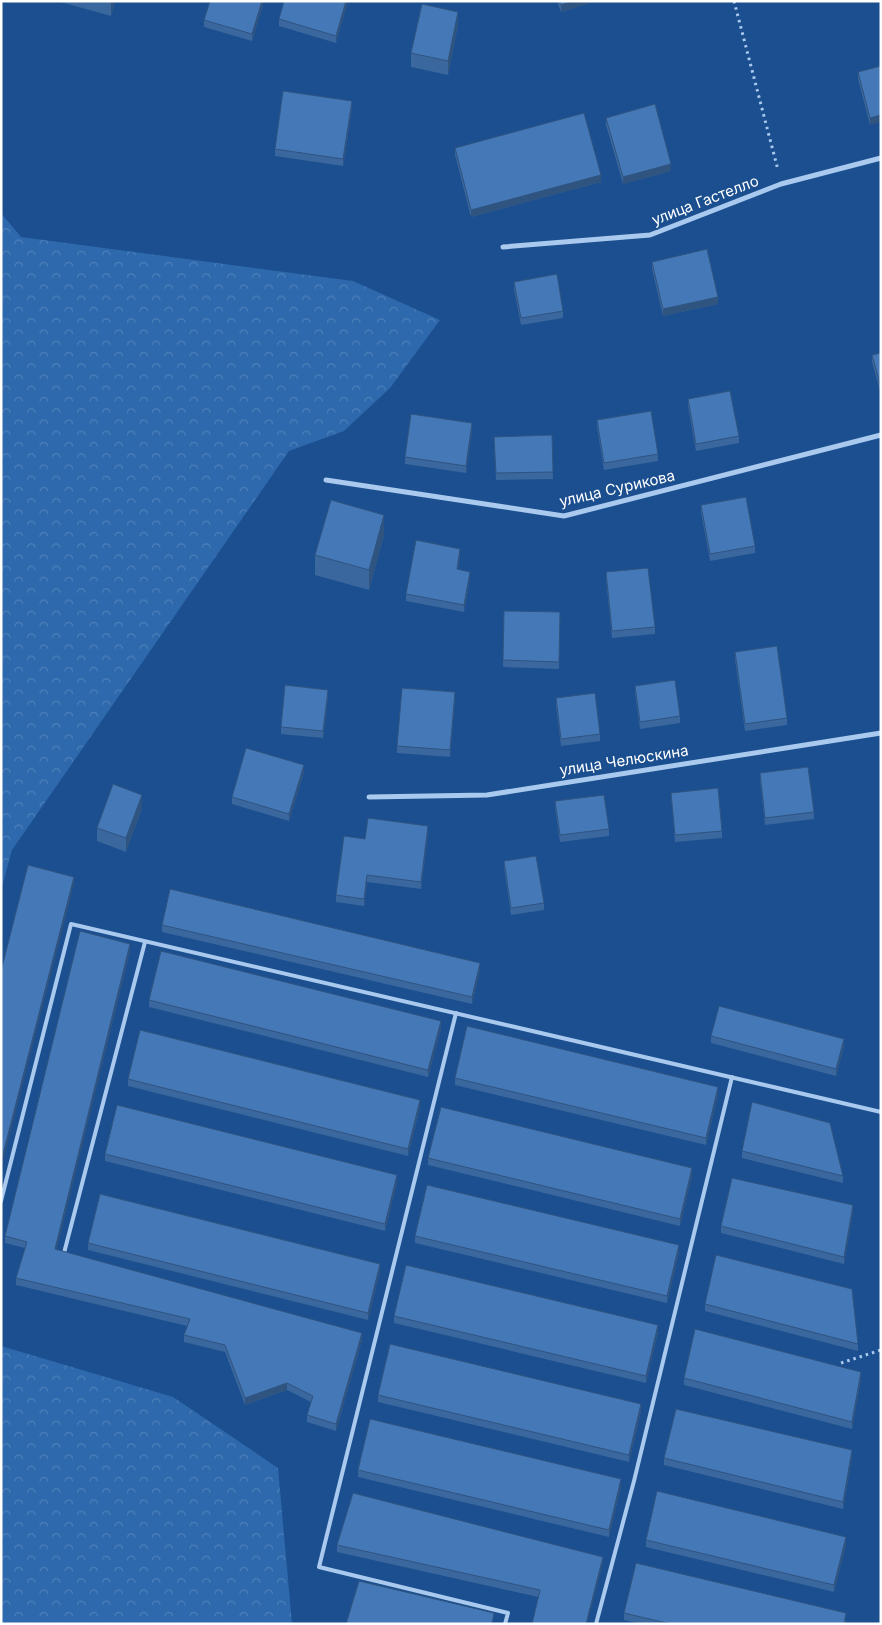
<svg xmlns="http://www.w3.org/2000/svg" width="882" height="1625" viewBox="0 0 882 1625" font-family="Inter,sans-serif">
	<defs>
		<pattern id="forest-crowns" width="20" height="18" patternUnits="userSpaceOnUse" patternTransform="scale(1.25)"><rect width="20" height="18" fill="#2e69ad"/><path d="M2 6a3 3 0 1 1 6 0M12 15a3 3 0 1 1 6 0" fill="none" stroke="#4d80b9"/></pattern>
	</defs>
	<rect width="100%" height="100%" fill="#1b4f8f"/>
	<g fill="url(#forest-crowns)">
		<polygon points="1,213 21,237 353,281 440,320 390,388 344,431 289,451 12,850 1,890"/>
		<polygon points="1,1346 173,1397 278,1468 292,1624 1,1624"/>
	</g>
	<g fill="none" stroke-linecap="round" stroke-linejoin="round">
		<g stroke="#a9c9ee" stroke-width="3" stroke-dasharray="2.5 4" stroke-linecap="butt">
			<polyline points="734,1 778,170"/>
			<polyline points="841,1363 881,1350"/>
		</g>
		<g stroke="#a9c9ee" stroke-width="4">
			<polyline points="456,1013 319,1567 508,1613 505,1624"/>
			<polyline points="1,1201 71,924 881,1112"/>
			<polyline points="64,1253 145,942"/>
			<polyline points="596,1624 634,1481 732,1077"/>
		</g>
		<g stroke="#a9c9ee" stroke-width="5">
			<polyline points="503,247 650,235 781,184 881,158"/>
			<polyline points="326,480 564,516 881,435"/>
			<polyline points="369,797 487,795 881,733"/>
		</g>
	</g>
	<g fill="#3a679d">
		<polygon points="57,1 115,1 111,16"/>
		<polygon points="210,1 264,1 252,41 204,27 204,20"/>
		<polygon points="284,1 348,1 336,43 279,26 279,19"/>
		<polygon points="557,1 596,1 561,12"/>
		<polygon points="458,25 448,75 411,67 411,53"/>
		<polygon points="881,66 870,125 858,79 858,72"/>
		<polygon points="352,108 343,166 275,156 275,149"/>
		<polygon points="606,118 671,171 623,184 606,125"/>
		<polygon points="455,148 601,182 471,217 455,155"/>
		<polygon points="652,262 718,304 663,316 652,269"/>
		<polygon points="514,282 563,311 563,318 521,325 514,289"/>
		<polygon points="881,353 881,394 872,362 872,355"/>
		<polygon points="688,399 739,436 739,443 696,451 688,406"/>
		<polygon points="597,420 658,454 658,461 604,470 597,427"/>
		<polygon points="472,430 466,473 405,464 405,457"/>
		<polygon points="552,435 553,479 496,480 494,437"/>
		<polygon points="701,505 755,546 755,553 710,561 701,512"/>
		<polygon points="384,535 369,590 315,575 315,555"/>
		<polygon points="460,556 458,569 470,578 464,612 406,601 406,594"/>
		<polygon points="606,572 655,627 655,634 612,638 606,579"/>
		<polygon points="504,611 560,612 559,669 503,667"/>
		<polygon points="735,652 787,718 787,725 745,731 735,659"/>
		<polygon points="635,686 680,716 680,723 640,729 635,693"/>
		<polygon points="328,697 323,738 281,734 281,727"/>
		<polygon points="556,698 600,734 600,741 561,746 556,705"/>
		<polygon points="455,699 450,757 397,753 397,746"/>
		<polygon points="304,772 289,821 232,804 232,797"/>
		<polygon points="760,773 814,812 814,819 765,825 760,780"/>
		<polygon points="671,793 722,831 722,838 675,842"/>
		<polygon points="555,801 609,829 609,836 560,842 555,808"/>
		<polygon points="142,808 126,852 97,841 97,828"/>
		<polygon points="428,833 421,889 367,882 364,906 336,902 336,895 365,839"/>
		<polygon points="504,861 544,903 544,910 511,915 504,868"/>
		<polygon points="162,925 480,970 472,1004 162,932"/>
		<polygon points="130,951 56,1250 362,1340 336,1431 307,1422 307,1415 311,1402 287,1390 245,1405 225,1352 184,1342 184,1335 187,1326 16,1285 16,1278 25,1248 5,1243 5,1236"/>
		<polygon points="149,1000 441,1028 428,1077 149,1007"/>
		<polygon points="711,1036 844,1046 836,1076 711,1043"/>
		<polygon points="455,1078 718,1094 706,1145 455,1085"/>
		<polygon points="128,1079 420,1107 408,1156 128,1086"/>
		<polygon points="742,1151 843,1176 843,1183 742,1158"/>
		<polygon points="105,1154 397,1182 385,1231 105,1161"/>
		<polygon points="428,1158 692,1175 680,1226 428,1165"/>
		<polygon points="853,1212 844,1264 721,1233 721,1226"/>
		<polygon points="415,1236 679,1252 667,1303 415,1243"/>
		<polygon points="88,1243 380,1271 368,1320 88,1250"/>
		<polygon points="705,1304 858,1344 858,1351 705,1311"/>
		<polygon points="394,1316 658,1332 646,1383 394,1323"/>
		<polygon points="684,1378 861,1379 852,1429 684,1385"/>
		<polygon points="378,1395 641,1411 629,1462 378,1402"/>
		<polygon points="852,1457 843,1509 664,1465 664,1458"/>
		<polygon points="358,1470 621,1486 609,1537 358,1477"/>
		<polygon points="646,1540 846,1544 834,1592 646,1547"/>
		<polygon points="337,1545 603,1563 538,1597 337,1552"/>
		<polygon points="624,1613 846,1620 845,1624 642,1624 624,1620"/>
	</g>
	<g fill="#305480">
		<polygon points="111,1 115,1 111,16"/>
		<polygon points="262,1 264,1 252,41 252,34"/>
		<polygon points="346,1 348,1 336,43 336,36"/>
		<polygon points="573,1 596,1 561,12 561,5"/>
		<polygon points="458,12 458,25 448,75 448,61"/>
		<polygon points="352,101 352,108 343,166 343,159"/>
		<polygon points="881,115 881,122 870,125 870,118"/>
		<polygon points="671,164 671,171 623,184 623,177"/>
		<polygon points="601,175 601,182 471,217 471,210"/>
		<polygon points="718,297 718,304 663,316 663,309"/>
		<polygon points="472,423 472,430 466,473 466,466"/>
		<polygon points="384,515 384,535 369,590 369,570"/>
		<polygon points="460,549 460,556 457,576 457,569"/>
		<polygon points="470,572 470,578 464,612 464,605"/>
		<polygon points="328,690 328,697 323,738 323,731"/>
		<polygon points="455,692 455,699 450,757 450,750"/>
		<polygon points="304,765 304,772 289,821 289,814"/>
		<polygon points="142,795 142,808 126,852 126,838"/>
		<polygon points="428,826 428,833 421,889 421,882"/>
		<polygon points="367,875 367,882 364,906 364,899"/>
		<polygon points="74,877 74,884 1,1169 1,1162"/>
		<polygon points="130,944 130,951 55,1256 55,1249"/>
		<polygon points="480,963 480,970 472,1004 472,997"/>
		<polygon points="441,1021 441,1028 428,1077 428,1070"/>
		<polygon points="844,1039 844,1046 836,1076 836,1069"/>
		<polygon points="718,1087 718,1094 706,1145 706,1138"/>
		<polygon points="420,1100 420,1107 408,1156 408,1149"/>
		<polygon points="692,1168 692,1175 680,1226 680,1219"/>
		<polygon points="397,1175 397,1182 385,1231 385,1224"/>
		<polygon points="853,1205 853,1212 844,1264 844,1257"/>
		<polygon points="679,1245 679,1252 667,1303 667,1296"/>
		<polygon points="380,1264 380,1271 368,1320 368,1313"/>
		<polygon points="658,1325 658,1332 646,1383 646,1376"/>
		<polygon points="362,1333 362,1340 336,1431 336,1424"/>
		<polygon points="861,1372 861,1379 852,1429 852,1422"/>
		<polygon points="287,1383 287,1390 245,1405 245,1398"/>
		<polygon points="641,1404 641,1411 629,1462 629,1455"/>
		<polygon points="852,1450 852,1457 843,1509 843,1502"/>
		<polygon points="621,1479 621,1486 609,1537 609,1530"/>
		<polygon points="846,1537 846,1544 834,1592 834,1585"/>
		<polygon points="603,1557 603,1563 587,1624 586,1624"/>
	</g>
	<g fill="#4478b7" stroke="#305480">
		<polygon points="210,1 262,1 252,34 204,20"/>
		<polygon points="284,1 346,1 336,36 279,19"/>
		<polygon points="559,1 573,1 561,5"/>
		<polygon points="422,4 458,12 448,61 411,53"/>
		<polygon points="881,66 881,115 870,118 858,72"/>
		<polygon points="283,91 352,101 343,159 275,149"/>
		<polygon points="655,104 671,164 623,177 606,118"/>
		<polygon points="584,113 601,175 471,210 455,148"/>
		<polygon points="707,249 718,297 663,309 652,262"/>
		<polygon points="557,274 563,311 521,318 514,282"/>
		<polygon points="881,353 881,387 872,355"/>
		<polygon points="730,391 739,436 696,444 688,399"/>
		<polygon points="651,411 658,454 604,463 597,420"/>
		<polygon points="411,414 472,423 466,466 405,457"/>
		<polygon points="552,435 553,472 496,473 494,437"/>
		<polygon points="746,497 755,546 710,554 701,505"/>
		<polygon points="331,500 384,515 369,570 315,555"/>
		<polygon points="416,540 460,549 457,569 470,572 464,605 406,594"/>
		<polygon points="648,568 655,627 612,631 606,572"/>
		<polygon points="504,611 560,612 559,662 503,660"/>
		<polygon points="777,646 787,718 745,724 735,652"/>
		<polygon points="675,680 680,716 640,722 635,686"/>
		<polygon points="285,685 328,690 323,731 281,727"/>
		<polygon points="402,688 455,692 450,750 397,746"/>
		<polygon points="595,693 600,734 561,739 556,698"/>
		<polygon points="246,748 304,765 289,814 232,797"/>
		<polygon points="808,767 814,812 765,818 760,773"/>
		<polygon points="113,784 142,795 126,838 97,828"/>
		<polygon points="718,788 722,831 675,835 671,793"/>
		<polygon points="604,795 609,829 560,835 555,801"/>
		<polygon points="368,818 428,826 421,882 367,875 364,899 336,895 344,836 365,839"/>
		<polygon points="536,856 544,903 511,908 504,861"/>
		<polygon points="28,865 74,877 1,1162 1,971"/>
		<polygon points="170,889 480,963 472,997 162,925"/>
		<polygon points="80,931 130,944 55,1249 362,1333 336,1424 307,1415 313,1396 287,1383 245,1398 225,1345 184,1335 190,1319 16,1278 27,1242 5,1236"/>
		<polygon points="161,951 441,1021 428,1070 149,1000"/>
		<polygon points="719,1006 844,1039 836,1069 711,1036"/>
		<polygon points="467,1026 718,1087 706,1138 455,1078"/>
		<polygon points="140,1030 420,1100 408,1149 128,1079"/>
		<polygon points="752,1102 830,1123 843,1176 742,1151"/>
		<polygon points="117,1105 397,1175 385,1224 105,1154"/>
		<polygon points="441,1107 692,1168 680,1219 428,1158"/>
		<polygon points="732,1178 853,1205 844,1257 721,1226"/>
		<polygon points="427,1185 679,1245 667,1296 415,1236"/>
		<polygon points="100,1194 380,1264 368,1313 88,1243"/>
		<polygon points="716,1255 852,1289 858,1344 705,1304"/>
		<polygon points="406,1265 658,1325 646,1376 394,1316"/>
		<polygon points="695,1329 861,1372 852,1422 684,1378"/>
		<polygon points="390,1344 641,1404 629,1455 378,1395"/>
		<polygon points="676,1409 852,1450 843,1502 664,1458"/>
		<polygon points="370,1419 621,1479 609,1530 358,1470"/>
		<polygon points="657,1491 846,1537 834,1585 646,1540"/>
		<polygon points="353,1493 603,1557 586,1624 532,1624 540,1590 337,1545"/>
		<polygon points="636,1563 846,1613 844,1624 671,1624 624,1613"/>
		<polygon points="359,1581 494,1613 492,1624 346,1624"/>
	</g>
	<g text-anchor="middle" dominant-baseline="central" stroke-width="4" stroke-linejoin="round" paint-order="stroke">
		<g font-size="15" fill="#fff" stroke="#1b4f8f">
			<text transform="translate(705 200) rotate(-21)">улица Гастелло</text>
			<text transform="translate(617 488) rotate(-13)">улица Сурикова</text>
			<text transform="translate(624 760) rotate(-9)">улица Челюскина</text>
		</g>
	</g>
	<rect width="882" height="1625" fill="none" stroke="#ffffff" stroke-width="5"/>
</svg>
